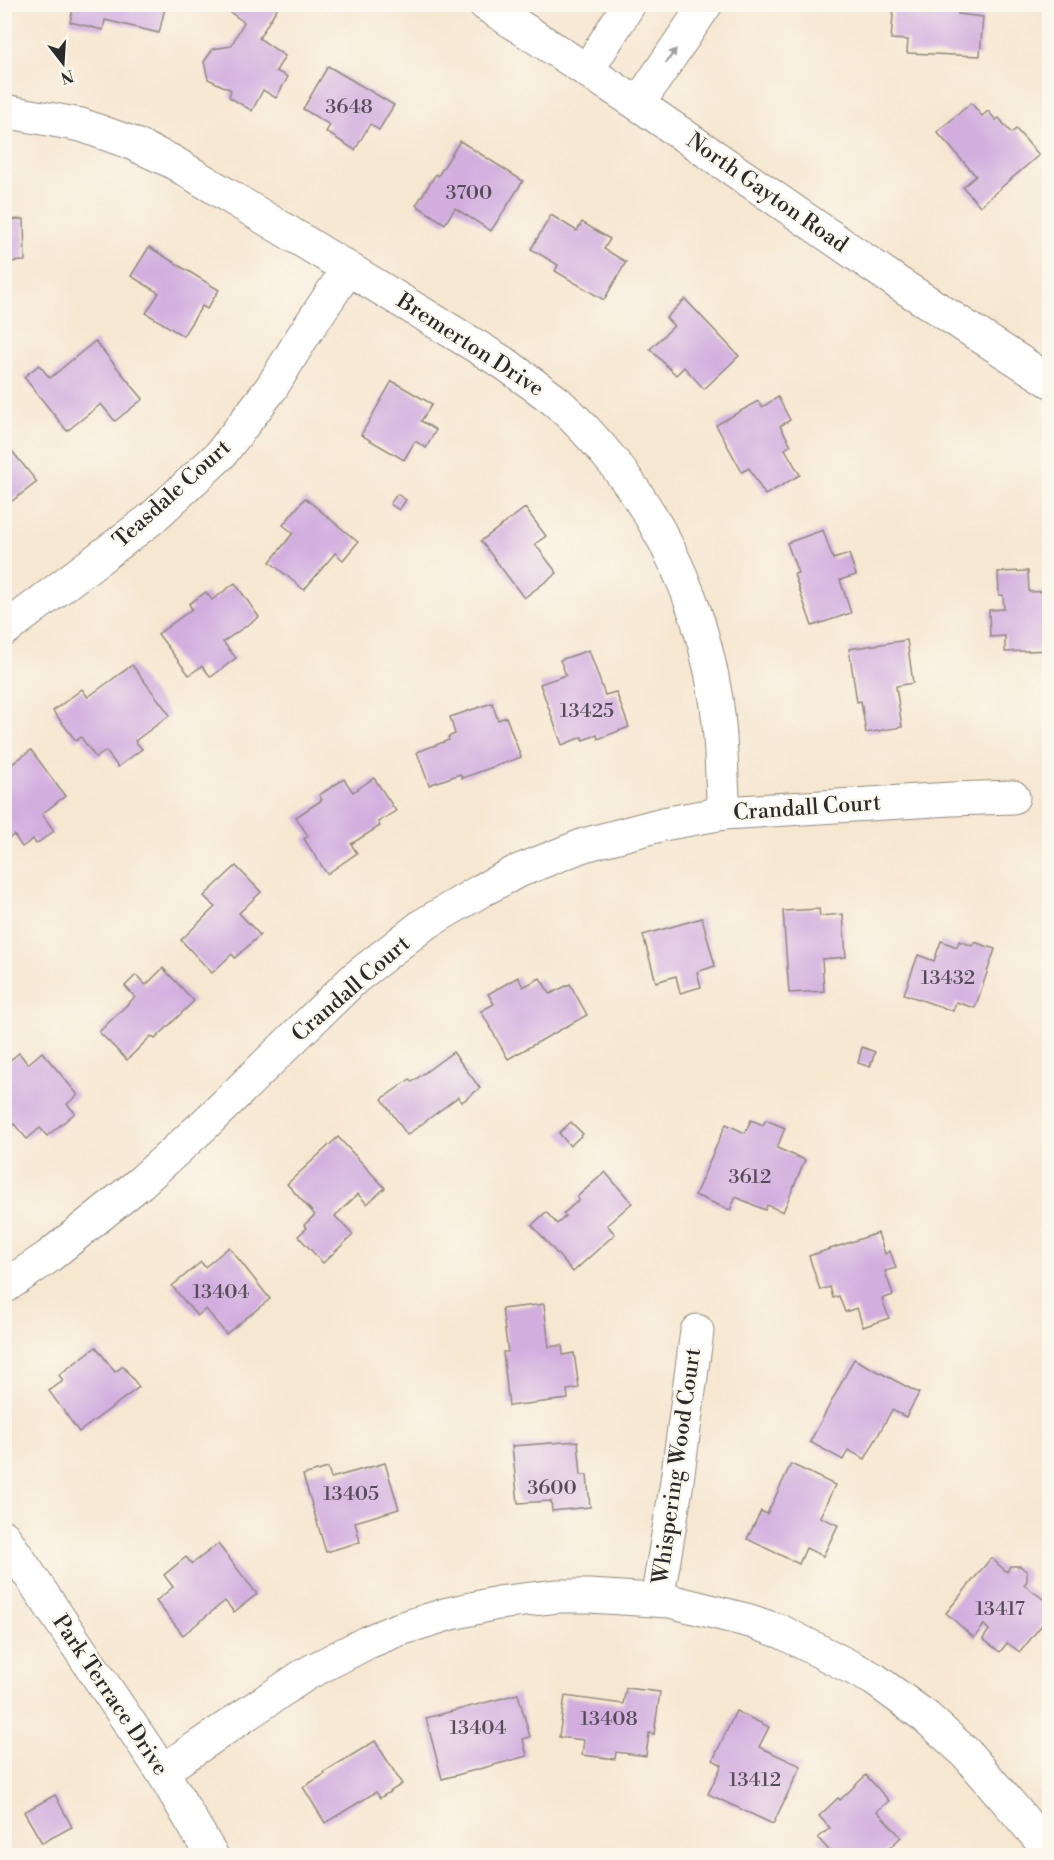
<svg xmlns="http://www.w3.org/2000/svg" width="1054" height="1860" viewBox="0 0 1054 1860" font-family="'Libre Bodoni',serif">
	<rect width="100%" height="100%" fill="#fbf7ec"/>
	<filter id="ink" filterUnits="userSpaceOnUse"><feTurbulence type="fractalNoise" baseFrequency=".0167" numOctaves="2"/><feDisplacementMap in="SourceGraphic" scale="12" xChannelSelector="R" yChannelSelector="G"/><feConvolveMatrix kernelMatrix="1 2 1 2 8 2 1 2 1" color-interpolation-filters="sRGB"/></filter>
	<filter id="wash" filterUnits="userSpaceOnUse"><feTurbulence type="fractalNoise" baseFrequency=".008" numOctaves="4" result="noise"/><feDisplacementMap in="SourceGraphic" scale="24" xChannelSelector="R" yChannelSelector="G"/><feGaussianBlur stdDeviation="1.35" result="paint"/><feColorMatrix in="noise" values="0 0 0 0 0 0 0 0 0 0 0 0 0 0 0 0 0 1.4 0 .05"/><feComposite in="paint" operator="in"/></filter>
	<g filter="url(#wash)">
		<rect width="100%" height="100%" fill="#f6e7d1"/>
		<g id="blocks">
			<g fill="#d2aedf">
				<polygon points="74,4 166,4 159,33 105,20 103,30 70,22"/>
				<polygon points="894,4 959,4 958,14 983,17 980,56 907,53 908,40 891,39"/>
				<polygon points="236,5 279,5 259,38 285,56 276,71 288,77 276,98 263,90 252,111 229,97 231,90 208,79 204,62 213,49 231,46 244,22 231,13"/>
				<polygon points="328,66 394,105 379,130 370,124 355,150 326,132 330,125 303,109"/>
				<polygon points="971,103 982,116 988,111 996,120 999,118 1011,133 1016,129 1039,155 980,206 963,187 976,176 937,132"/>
				<polygon points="460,141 523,181 491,231 455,208 445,224 416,205 436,174 438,176"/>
				<polygon points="551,215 577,231 582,222 610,239 604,249 626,262 604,300 555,271 558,265 531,249"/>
				<polygon points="24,219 25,261 4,262 4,220"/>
				<polygon points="149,247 219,290 207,309 202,306 183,336 146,313 159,293 131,276"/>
				<polygon points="685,299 739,356 704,389 684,367 676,375 650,349 674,326 666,318"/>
				<polygon points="95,341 143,399 115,421 101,404 67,431 24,377 39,365 50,378"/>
				<polygon points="392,381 432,404 421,421 436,430 426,448 415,441 404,460 361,435"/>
				<polygon points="778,397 790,420 780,426 791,445 785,449 800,475 765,495 749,468 742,472 716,425 758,401 762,407"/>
				<polygon points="4,441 37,482 4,507"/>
				<polygon points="397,494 406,500 399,510 390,504"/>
				<polygon points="305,498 358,542 343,560 335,553 304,590 270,562 293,533 283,525"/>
				<polygon points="525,508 546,536 535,544 557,573 524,598 481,541"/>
				<polygon points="823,530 833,559 849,554 856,575 840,580 851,613 812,626 794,574 798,573 787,543"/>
				<polygon points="1028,571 1029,592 1050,591 1050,650 1005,652 1005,636 990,637 989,610 1004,609 1003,595 999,595 998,572"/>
				<polygon points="235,583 259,617 223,642 236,658 211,677 202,666 189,675 158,634 192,609 189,604 206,592 212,600"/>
				<polygon points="907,640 913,683 896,686 902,727 866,733 861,701 857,702 849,649"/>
				<polygon points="589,650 605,695 616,692 629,727 598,739 597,735 583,740 582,737 562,745 540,684 566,675 560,660"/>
				<polygon points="132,665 170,715 135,741 142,749 118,767 106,751 96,758 81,737 76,741 53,711 82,689 88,697"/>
				<polygon points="492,703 498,720 506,717 521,757 462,778 460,774 429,785 417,752 449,740 448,737 455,734 450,717"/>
				<polygon points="31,750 65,796 42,814 54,831 36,844 33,839 22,847 14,835 4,842 4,770"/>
				<polygon points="374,778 396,811 378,822 380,826 351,844 357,853 327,874 304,839 308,836 296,817 322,800 319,795 344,779 353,792"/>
				<polygon points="236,866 261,892 239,913 260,935 235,958 232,954 212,973 181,940 215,907 204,896"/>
				<polygon points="819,909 820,916 843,914 846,957 822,959 824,991 789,993 783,911"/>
				<polygon points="702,918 715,966 697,972 701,987 680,993 676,976 656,982 643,935"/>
				<polygon points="941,941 957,947 959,941 973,946 974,942 995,949 975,1008 956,1002 953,1011 904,994 918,955 934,961"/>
				<polygon points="163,968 194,1001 155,1039 151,1036 127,1060 99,1032 135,997 125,986 136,975 146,985"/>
				<polygon points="518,977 523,987 540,978 550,994 570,984 587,1015 508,1059 481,1011 494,1004 488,994"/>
				<polygon points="862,1047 875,1052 870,1067 858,1063"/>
				<polygon points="42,1052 78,1095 67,1104 75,1113 47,1136 40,1128 27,1139 14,1124 7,1130 4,1126 4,1065 19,1053 28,1064"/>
				<polygon points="453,1052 480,1088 462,1102 458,1097 407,1135 382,1099 410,1079 412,1082"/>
				<polygon points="751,1120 763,1125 766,1120 785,1128 777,1148 805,1160 783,1212 767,1205 765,1210 736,1197 730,1210 695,1195 726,1124 745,1133"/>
				<polygon points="571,1122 583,1134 570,1146 559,1133"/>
				<polygon points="338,1137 385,1188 367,1204 358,1194 335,1216 353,1235 323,1263 298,1236 307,1228 304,1225 315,1215 287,1184"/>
				<polygon points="605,1172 632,1203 607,1225 615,1234 573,1272 532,1225 546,1212 557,1224 566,1216 563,1214 579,1200 577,1197"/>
				<polygon points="878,1233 885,1254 890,1251 896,1268 885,1271 893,1295 882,1299 889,1318 863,1327 857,1308 845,1312 839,1296 833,1298 830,1287 820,1290 809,1256"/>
				<polygon points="229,1247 270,1299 226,1334 206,1309 197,1316 172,1286 201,1262 205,1267"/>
				<polygon points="544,1304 549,1347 562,1345 563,1355 574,1353 579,1388 567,1390 568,1399 509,1406 503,1352 508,1352 502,1309"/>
				<polygon points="96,1347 115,1372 123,1366 139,1387 79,1432 49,1391 63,1381 59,1375"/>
				<polygon points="854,1359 919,1393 906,1417 892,1410 865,1459 848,1450 843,1460 810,1442"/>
				<polygon points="578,1441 581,1475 587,1475 590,1507 552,1511 551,1501 518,1503 512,1446"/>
				<polygon points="385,1463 399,1509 355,1522 360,1542 326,1552 303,1475 328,1468 331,1478"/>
				<polygon points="791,1464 835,1485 820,1517 838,1525 823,1556 806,1548 799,1564 747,1539 761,1511 767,1514"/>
				<polygon points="218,1544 257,1594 234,1612 225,1601 183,1635 156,1601 173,1587 164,1575 186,1557 192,1564"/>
				<polygon points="991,1558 1007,1572 1010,1566 1020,1566 1027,1572 1027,1581 1024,1585 1050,1604 1050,1615 1020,1652 1007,1643 1000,1652 983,1639 989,1630 984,1625 974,1638 946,1613"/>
				<polygon points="626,1688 660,1692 654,1734 649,1733 646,1756 616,1752 615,1759 582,1755 584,1740 559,1737 565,1696 623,1704"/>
				<polygon points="518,1694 530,1737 523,1739 527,1756 442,1779 426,1718"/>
				<polygon points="736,1711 769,1727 759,1747 801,1766 773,1824 708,1794 722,1765 713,1760"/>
				<polygon points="375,1741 402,1784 380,1798 376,1792 325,1823 303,1787 325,1774 324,1772"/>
				<polygon points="866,1775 889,1801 877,1811 901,1837 881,1856 834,1856 818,1838 830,1828 819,1816 838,1798 840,1800"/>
				<polygon points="55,1795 72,1827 42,1843 24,1812"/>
			</g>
		</g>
	</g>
	<g filter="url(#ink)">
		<use href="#blocks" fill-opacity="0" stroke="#90897e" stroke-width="1.5"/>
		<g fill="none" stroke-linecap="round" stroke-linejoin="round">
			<defs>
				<g id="minor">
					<polyline points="485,4 638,104 898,283 1050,381"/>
					<polyline points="587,71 629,4"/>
					<polyline points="638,104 706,4"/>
					<path d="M4,111L81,125L129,142L171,161L507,365C524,378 542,390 558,403C578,421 597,442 614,463C669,533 702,610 716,699C722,736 721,775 724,813"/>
					<polyline points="4,630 151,519 220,455 272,387 303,336 348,269"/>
					<polyline points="4,1287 48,1257 140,1183 204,1125 355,978 423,925 482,890 516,872 584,845 663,824 724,813 951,799 1013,797"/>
					<polyline points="4,1537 162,1771 212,1856"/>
					<polyline points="657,1600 676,1488 697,1331"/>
					<polyline points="162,1771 306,1674 368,1642 397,1630 448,1614 498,1603 558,1596 589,1596 670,1601 750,1621 782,1632 874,1679 926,1717 966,1753 1050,1851"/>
				</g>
			</defs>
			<use href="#minor" stroke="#90897e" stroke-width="35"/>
			<use href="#minor" stroke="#fff" stroke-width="33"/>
		</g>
		<defs><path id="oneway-solid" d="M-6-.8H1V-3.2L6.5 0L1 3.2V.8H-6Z" transform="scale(1.5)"/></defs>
		<use fill="#a0a0a0" href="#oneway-solid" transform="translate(671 56) rotate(-55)"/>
	</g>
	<g text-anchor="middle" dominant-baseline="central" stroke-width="4.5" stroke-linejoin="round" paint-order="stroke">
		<g font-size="20" fill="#554c58">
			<text x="349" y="107">3648</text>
			<text x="469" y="193">3700</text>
			<text x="587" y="711">13425</text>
			<text x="948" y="978">13432</text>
			<text x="750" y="1177">3612</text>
			<text x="221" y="1292">13404</text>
			<text x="552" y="1488">3600</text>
			<text x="351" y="1494">13405</text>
			<text x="1000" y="1609">13417</text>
			<text x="609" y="1719">13408</text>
			<text x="478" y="1728">13404</text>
			<text x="755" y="1780">13412</text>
		</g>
		<g font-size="22" fill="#2b2b2b" stroke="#fbf7ec">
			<text transform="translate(767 193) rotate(35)">North Gayton Road</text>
			<text transform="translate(470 345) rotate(33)">Bremerton Drive</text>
			<text transform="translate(172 494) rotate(-42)">Teasdale Court</text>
			<text transform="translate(807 808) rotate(-4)">Crandall Court</text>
			<text transform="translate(351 989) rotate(-41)">Crandall Court</text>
			<text transform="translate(677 1466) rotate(-82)">Whispering Wood Court</text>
			<text transform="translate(110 1695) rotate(56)">Park Terrace Drive</text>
		</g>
	</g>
	<rect width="1054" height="1860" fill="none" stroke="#fbf7ec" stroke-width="24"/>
	<g transform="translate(63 63) rotate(163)" stroke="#fbf7ec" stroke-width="4.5" paint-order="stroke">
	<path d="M0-4.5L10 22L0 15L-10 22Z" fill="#2b2b2b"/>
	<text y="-9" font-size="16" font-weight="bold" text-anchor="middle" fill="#2b2b2b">N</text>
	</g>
</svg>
